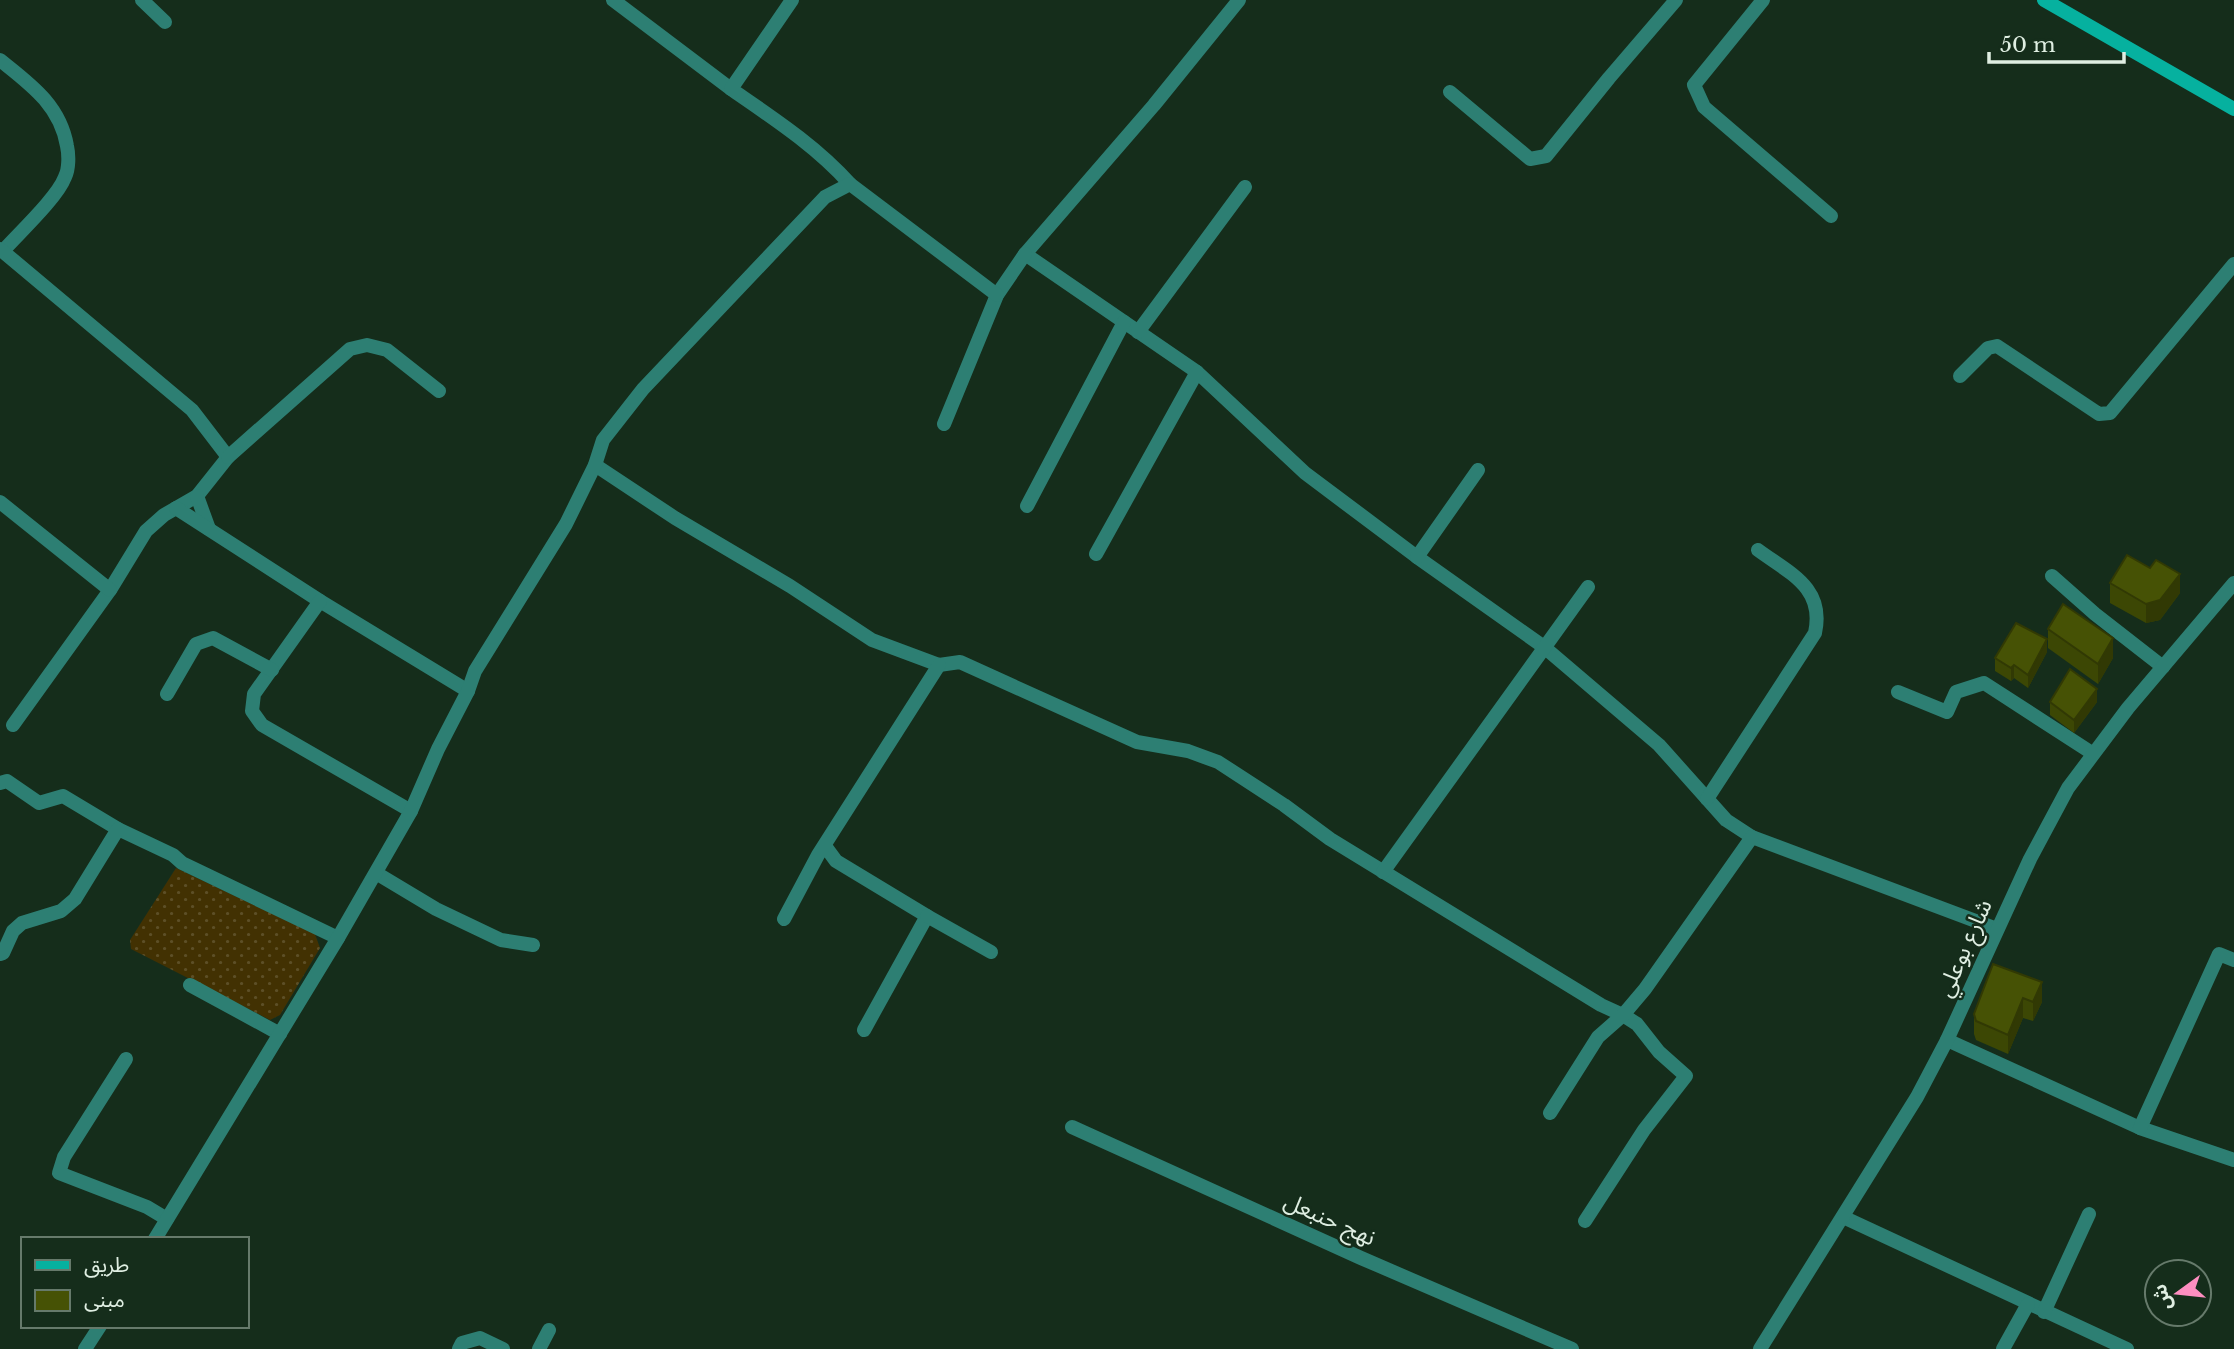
<svg xmlns="http://www.w3.org/2000/svg" width="2234" height="1349" viewBox="0 0 2234 1349" font-family="'Libre Baskerville','Noto Sans Arabic',serif">
	<defs>
		<pattern id="grass-dots" width="8" height="8" patternUnits="userSpaceOnUse" patternTransform="scale(1.75)"><rect width="8" height="8" fill="#423102"/><path d="M2 2h.1M6 6h.1" fill="none" stroke="#5d4f27" stroke-width="1.8" stroke-linecap="round"/></pattern>
	</defs>
	<rect width="100%" height="100%" fill="#152d1b"/>
	<polygon fill="url(#grass-dots)" points="176,868 315,934 320,948 280,1015 270,1020 131,949 130,940"/>
	<g fill="none" stroke-linecap="round" stroke-linejoin="round">
		<g stroke="#2d7f73" stroke-width="14">
			<polyline points="142,0 165,22"/>
			<polyline points="613,0 731,89"/>
			<path d="M792,0L731,89C773,118 816,146 850,184"/>
			<polyline points="1239,0 1154,105 1025,254 1197,372 1305,473 1417,557 1544,647 1659,745 1726,820 1752,837 1997,929"/>
			<polyline points="1763,0 1694,85 1704,107 1831,216"/>
			<path d="M0,60C30,84 60,105 67,146C69,155 69,169 65,177C57,198 19,233 3,251"/>
			<polyline points="1450,92 1530,159 1546,156 1609,78 1676,0"/>
			<polyline points="0,249 192,410 228,457 197,496 164,515 146,531 110,590 13,725"/>
			<polyline points="1138,332 1245,187"/>
			<polyline points="1960,376 1988,348 1997,346 2099,414 2110,413 2234,264"/>
			<polyline points="944,424 997,295 1025,254"/>
			<polyline points="228,457 350,349 367,345 387,350 439,391"/>
			<polyline points="595,465 675,518 790,586 872,640 939,665 960,662 1137,742 1188,751 1218,762 1284,805 1330,839 1601,1005 1623,1015 1637,1024 1659,1052 1686,1076 1644,1130 1585,1221"/>
			<polyline points="197,496 209,529"/>
			<polyline points="0,502 110,590"/>
			<polyline points="1027,506 1124,322"/>
			<polyline points="176,508 320,601 468,691"/>
			<polyline points="1096,554 1197,372"/>
			<polyline points="1417,557 1478,470"/>
			<polyline points="2052,576 2095,614 2163,667"/>
			<polyline points="320,601 254,694 252,711 262,725 411,811"/>
			<polyline points="1898,692 1947,712 1956,692 1984,683 2092,753"/>
			<polyline points="167,694 196,644 213,638 272,670"/>
			<polyline points="0,783 7,781 39,803 63,796 118,829"/>
			<path d="M1707,799L1815,633C1825,587 1789,573 1758,550"/>
			<polyline points="825,846 836,861 927,916 864,1030"/>
			<polyline points="1383,872 1588,587"/>
			<polyline points="376,873 436,909 501,940 533,945"/>
			<polyline points="927,916 991,952"/>
			<polyline points="784,919 818,855 939,665"/>
			<polyline points="0,954 3,953 13,931 22,923 61,911 75,899 118,829 173,855 182,863 338,938"/>
			<polyline points="190,985 280,1034"/>
			<polyline points="1947,1040 2140,1128 2234,1160"/>
			<polyline points="126,1059 64,1157 59,1173 147,1207 167,1219"/>
			<polyline points="1550,1113 1598,1037 1623,1015 1645,989 1752,837"/>
			<polyline points="1072,1127 1361,1258 1572,1349"/>
			<polyline points="2140,1128 2219,954 2234,960"/>
			<polyline points="1843,1217 2127,1349"/>
			<polyline points="155,1239 338,938 411,811 438,749 468,691 475,671 566,524 595,465 603,440 643,389 825,197 850,184 997,295"/>
			<polyline points="2044,1312 2089,1214"/>
			<polyline points="85,1349 100,1326"/>
			<polyline points="459,1349 462,1343 480,1338 503,1349"/>
			<polyline points="539,1349 549,1330"/>
			<polyline points="2003,1349 2028,1304"/>
		</g>
		<polyline stroke="#2d7f73" stroke-width="14" points="1760,1349 1917,1097 1947,1040 2030,859 2068,788 2128,708 2234,583"/>
		<polyline stroke="#06b19f" stroke-width="14" points="2044,0 2234,109"/>
	</g>
	<g fill="#3c4704">
		<polygon points="2110,583 2180,593 2160,620 2146,623 2110,603"/>
		<polygon points="2048,629 2113,658 2098,684 2048,648"/>
		<polygon points="2047,652 2028,688 2014,678 2011,681 1995,671 1995,658"/>
		<polygon points="2050,702 2097,702 2074,733 2050,715"/>
		<polygon points="1993,964 2042,1002 2033,1021 2023,1018 2008,1054 1976,1040 1974,1034 1974,1014"/>
	</g>
	<g fill="#313904">
		<polygon points="2180,574 2180,593 2160,620 2146,623 2146,604"/>
		<polygon points="2113,638 2113,658 2098,684 2098,664"/>
		<polygon points="2047,639 2047,652 2028,688 2028,675"/>
		<polygon points="2014,665 2014,678 2011,681 2011,668"/>
		<polygon points="2097,689 2097,702 2074,733 2074,720"/>
		<polygon points="2042,982 2042,1002 2033,1021 2033,1002"/>
		<polygon points="2023,998 2023,1018 2008,1054 2008,1035"/>
	</g>
	<g fill="#465205" stroke="#313904" stroke-width="2">
		<polygon points="2127,555 2150,568 2156,560 2180,574 2160,600 2146,604 2110,583"/>
		<polygon points="2063,604 2113,638 2098,664 2048,629"/>
		<polygon points="2016,623 2047,639 2028,675 2014,665 2011,668 1995,658"/>
		<polygon points="2070,669 2097,689 2074,720 2050,702"/>
		<polygon points="1993,964 2042,982 2033,1002 2023,998 2008,1035 1976,1021 1974,1014"/>
	</g>
	<g text-anchor="middle" dominant-baseline="central" stroke-width="5" stroke-linejoin="round" paint-order="stroke">
		<g font-size="23" fill="#dfeee2" stroke="#152d1b">
			<text transform="translate(1964 948) rotate(-66)">شارع بوعلي</text>
			<text transform="translate(1330 1219) rotate(24)">نهج حنبعل</text>
		</g>
	</g>
	<rect x="21" y="1237" width="228" height="91" fill="#152d1b" stroke="#667a6b" stroke-width="2"/>
	<rect x="35" y="1260" width="35" height="10" fill="#06b19f" stroke="#667a6b" stroke-width="2"/>
	<text x="84" y="1272" font-size="21" fill="#dfeee2">طريق</text>
	<rect x="35" y="1290" width="35" height="21" fill="#465205" stroke="#667a6b" stroke-width="2"/>
	<text x="84" y="1307" font-size="21" fill="#dfeee2">مبنى</text>
	<g transform="translate(2178 1293) rotate(255)"><circle r="33" fill="#152d1b" stroke="#667a6b" stroke-width="2"/>
	<path d="M0-5L12 26L0 18L-12 26Z" fill="#fd8ec0"/>
	<text y="-10" font-size="19" font-weight="bold" text-anchor="middle" fill="#dfeee2">ش</text>
	</g>
	<path d="M1989 52v10h135v-10" fill="none" stroke="#dfeee2" stroke-width="3.5"/>
	<text x="2000" y="52" font-size="21" fill="#dfeee2" stroke="#152d1b" stroke-width="5" paint-order="stroke">50 m</text>
</svg>
